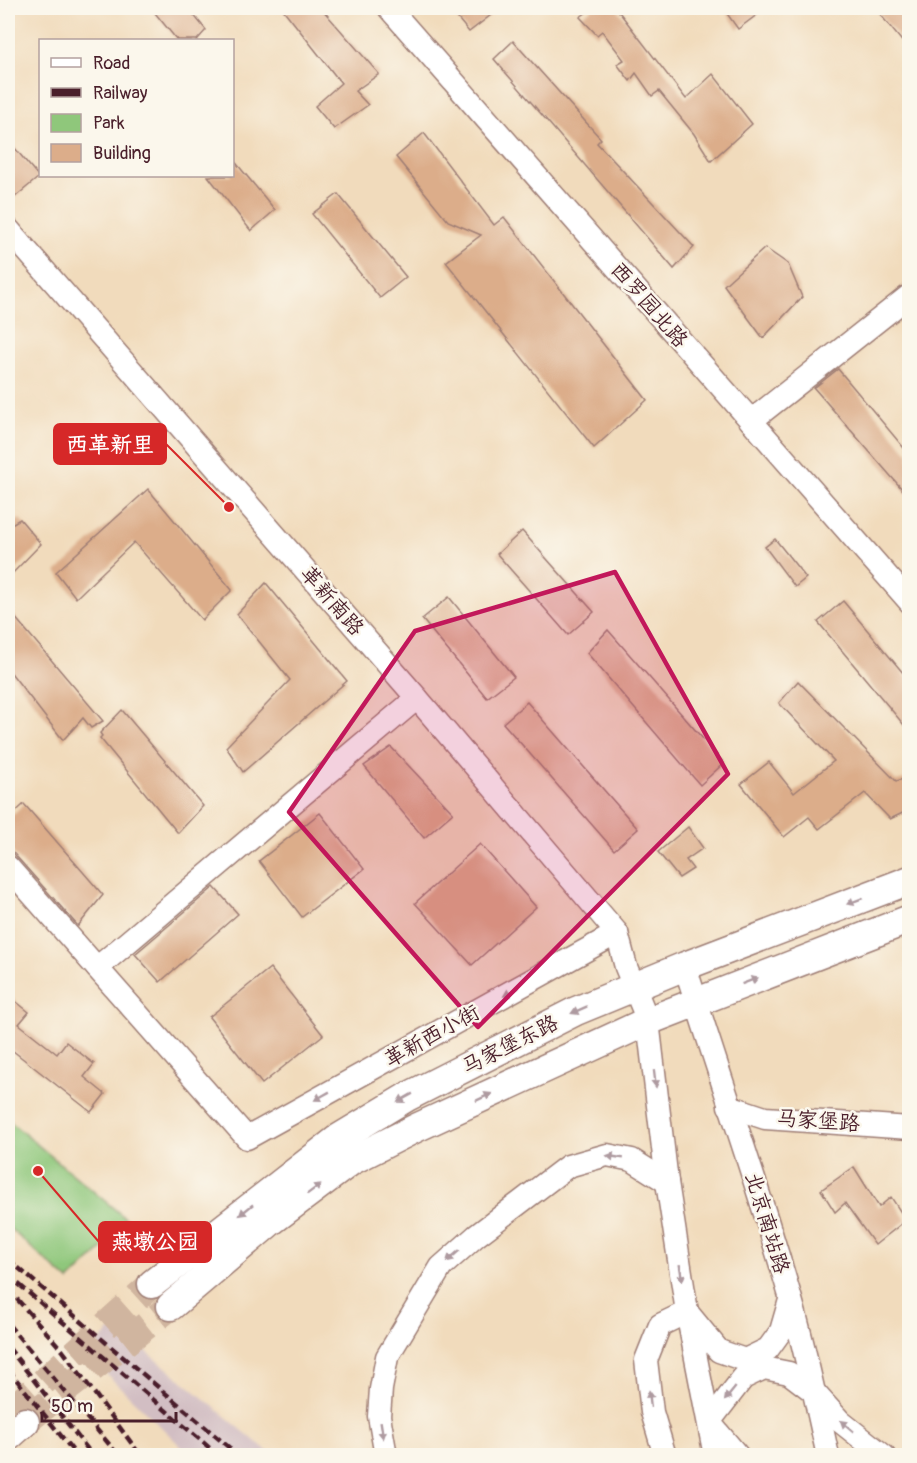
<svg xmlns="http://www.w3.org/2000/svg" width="917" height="1463" viewBox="0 0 917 1463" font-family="Pangolin,'LXGW WenKai TC',sans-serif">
	<rect width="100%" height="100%" fill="#fbf7ec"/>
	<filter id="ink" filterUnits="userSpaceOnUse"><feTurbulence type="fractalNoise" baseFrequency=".0167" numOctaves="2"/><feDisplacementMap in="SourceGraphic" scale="12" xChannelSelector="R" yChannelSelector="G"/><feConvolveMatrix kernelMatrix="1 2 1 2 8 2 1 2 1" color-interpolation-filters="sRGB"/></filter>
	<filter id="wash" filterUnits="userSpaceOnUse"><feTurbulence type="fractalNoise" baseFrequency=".008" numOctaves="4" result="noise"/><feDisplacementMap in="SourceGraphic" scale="24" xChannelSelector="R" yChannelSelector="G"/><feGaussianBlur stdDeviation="1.35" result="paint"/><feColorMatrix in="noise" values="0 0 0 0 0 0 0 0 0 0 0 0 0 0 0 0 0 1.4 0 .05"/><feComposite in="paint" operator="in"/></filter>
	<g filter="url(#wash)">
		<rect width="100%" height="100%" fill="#f1dbbc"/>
		<polygon fill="#d2bec3" points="116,1326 272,1455 190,1455 86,1354"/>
		<polygon fill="#8fc77b" stroke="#6c7353" stroke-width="1.5" points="8,1120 130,1222 69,1281 8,1227"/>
		<g id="blocks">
			<g fill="#dcad8a">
				<polygon points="151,8 188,8 206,30 197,40 177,40"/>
				<polygon points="282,8 321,8 379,74 355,91 368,105 334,129 315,106 341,83"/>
				<polygon points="449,8 500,8 469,32"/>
				<polygon points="593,8 616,8 686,99 713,74 752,124 711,161 694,134 659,91 652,96 636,73 630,81 617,64 624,60 602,31 597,35 580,17"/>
				<polygon points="723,8 766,8 738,29"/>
				<polygon points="875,8 909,8 909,50"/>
				<polygon points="513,41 601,139 597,143 694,247 674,269 494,59"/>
				<polygon points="424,133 494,225 504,217 647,400 594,448 446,262 481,235 448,221 396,157"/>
				<polygon points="8,140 39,177 15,197 8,188"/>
				<polygon points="232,158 275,210 251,231 208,176 232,176"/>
				<polygon points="338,194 406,277 380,298 312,214"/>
				<polygon points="765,248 788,264 802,297 763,338 724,285"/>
				<polygon points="838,369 909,454 909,497 814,388"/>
				<polygon points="148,489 232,590 202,620 134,542 76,598 56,572"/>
				<polygon points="20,519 41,544 8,578 8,526"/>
				<polygon points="522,531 594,612 568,635 497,554"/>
				<polygon points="775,539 806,578 795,587 765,547"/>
				<polygon points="266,583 347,681 243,772 226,747 290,680 237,614"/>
				<polygon points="449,597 514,677 487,698 422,619"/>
				<polygon points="843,601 909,680 909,731 818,622"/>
				<polygon points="8,609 103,721 91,728 83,718 63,740 8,669"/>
				<polygon points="608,630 724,763 700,785 587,653"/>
				<polygon points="798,681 896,781 909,778 909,810 890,819 865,793 819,829 809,817 784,837 741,784 769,762 794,793 834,761 779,703"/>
				<polygon points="527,702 638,829 614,850 503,723"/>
				<polygon points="122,710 203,806 178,833 100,738 102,736 100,733"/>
				<polygon points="391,747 453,813 424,838 364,766"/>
				<polygon points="24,804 103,895 78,926 8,847 8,819"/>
				<polygon points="320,813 364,869 302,917 259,861"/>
				<polygon points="688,827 703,848 686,860 693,869 679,878 658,852"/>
				<polygon points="480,844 536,907 472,965 415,903"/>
				<polygon points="214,887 238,914 160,982 135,954"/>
				<polygon points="270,968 323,1035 262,1084 209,1017"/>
				<polygon points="8,995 29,1012 19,1024 57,1054 66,1042 94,1064 84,1077 105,1094 91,1112 8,1047"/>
				<polygon points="854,1167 879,1207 891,1197 906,1220 875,1245 845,1203 835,1212 821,1190"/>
			</g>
		</g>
	</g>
	<g filter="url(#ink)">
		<use href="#blocks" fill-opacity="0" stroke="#9e7d74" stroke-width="1.5"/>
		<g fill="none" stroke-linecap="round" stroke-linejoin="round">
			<g stroke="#d0b59f" stroke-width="28" stroke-dasharray="28 14" stroke-linecap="butt">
				<polyline points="12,1410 152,1284"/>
				<polyline points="26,1421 171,1306"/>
			</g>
			<defs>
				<g id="minor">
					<polyline points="389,8 910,602"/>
					<polyline points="8,229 417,698 617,933 626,967 648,1021 667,1182 687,1312 715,1456"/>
					<polyline points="751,421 910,295"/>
					<polyline points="8,867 247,1138 617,933"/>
					<path d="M685,966C719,1076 758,1185 790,1296C805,1348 816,1402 828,1456"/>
					<polyline points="97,968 417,698"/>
					<polyline points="729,1106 765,1118 910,1128"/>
					<polyline points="710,1423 738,1456"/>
					<polyline points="712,1429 709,1422 743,1378 764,1368 789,1373 814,1392 841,1422 884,1456"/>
					<polyline points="386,1456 379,1416 381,1389 387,1357 441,1267 476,1236 568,1166 607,1155 632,1160 667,1182"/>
					<polyline points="665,1456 652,1412 646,1360 660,1325 687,1312 719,1351 745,1360 768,1349 781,1331 790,1300"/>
				</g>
				<g id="major">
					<polyline points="152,1284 339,1138 407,1097 576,1011 685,966 910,880"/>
					<polyline points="171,1306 270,1222 351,1161 416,1128 648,1021 910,919"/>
					<polyline points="8,1437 25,1422"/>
				</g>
			</defs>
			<use href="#minor" stroke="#9e7d74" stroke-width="25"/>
			<use href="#major" stroke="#9e7d74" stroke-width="31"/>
			<use href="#minor" stroke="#fff" stroke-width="22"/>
			<use href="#major" stroke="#fff" stroke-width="28"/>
			<g stroke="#4a1f2b" stroke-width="4.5" stroke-dasharray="9 4.5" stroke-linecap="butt">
				<polyline points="8,1259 239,1456"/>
				<polyline points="8,1275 219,1456"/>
				<polyline points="8,1289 63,1351 141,1456"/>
				<polyline points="8,1324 119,1456"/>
				<polyline points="8,1347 93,1456"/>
				<polyline points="8,1369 77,1456"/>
			</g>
		</g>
		<defs><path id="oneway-solid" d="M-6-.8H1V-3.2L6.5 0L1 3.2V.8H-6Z" transform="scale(1.5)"/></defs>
		<g fill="#ae9aa0">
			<use href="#oneway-solid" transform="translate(855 901) rotate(159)"/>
			<use href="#oneway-solid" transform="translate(750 981) rotate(-21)"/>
			<use href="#oneway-solid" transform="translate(511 992) rotate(151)"/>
			<use href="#oneway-solid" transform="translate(579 1010) rotate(156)"/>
			<use href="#oneway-solid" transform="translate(655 1079) rotate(83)"/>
			<use href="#oneway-solid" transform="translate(322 1096) rotate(151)"/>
			<use href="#oneway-solid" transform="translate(484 1097) rotate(-25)"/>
			<use href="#oneway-solid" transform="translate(405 1098) rotate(151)"/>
			<use href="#oneway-solid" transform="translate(615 1157) rotate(-171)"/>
			<use href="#oneway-solid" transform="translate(314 1189) rotate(-37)"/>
			<use href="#oneway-solid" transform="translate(246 1210) rotate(141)"/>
			<use href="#oneway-solid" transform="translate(453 1256) rotate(139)"/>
			<use href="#oneway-solid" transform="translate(681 1273) rotate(81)"/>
			<use href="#oneway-solid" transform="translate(730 1394) rotate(129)"/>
			<use href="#oneway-solid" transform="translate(650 1399) rotate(-96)"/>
			<use href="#oneway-solid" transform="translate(847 1426) rotate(-140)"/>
			<use href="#oneway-solid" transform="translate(382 1430) rotate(81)"/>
		</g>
	</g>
	<path fill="#c2185b" fill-opacity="0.2" stroke="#c2185b" stroke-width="4.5" stroke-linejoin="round" d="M615,572L728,774L478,1027L289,812L415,631Z"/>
	<g text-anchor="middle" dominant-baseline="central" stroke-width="5" stroke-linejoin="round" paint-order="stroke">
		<g font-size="21" fill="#4a1f2b" stroke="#fbf7ec">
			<text transform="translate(649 305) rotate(49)">西罗园北路</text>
			<text transform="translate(332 601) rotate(49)">革新南路</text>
			<text transform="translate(432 1036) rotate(-29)">革新西小街</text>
			<text transform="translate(510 1045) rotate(-27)">马家堡东路</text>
			<text transform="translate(818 1121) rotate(4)">马家堡路</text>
			<text transform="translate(767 1223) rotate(73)">北京南站路</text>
		</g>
	</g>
	<path fill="none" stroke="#d62828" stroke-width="2" d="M229 507L166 444M38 1171L99 1242"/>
	<g fill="#d62828" stroke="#fbf7ec" stroke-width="2">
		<circle cx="229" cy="507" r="6"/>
		<circle cx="38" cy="1171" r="6"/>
	</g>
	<g fill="#d62828" stroke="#d62828" stroke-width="2">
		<rect x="54" y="424" width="112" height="40" rx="6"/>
		<rect x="99" y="1222" width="112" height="40" rx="6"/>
	</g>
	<g font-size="22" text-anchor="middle" font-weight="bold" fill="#fff">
		<text x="110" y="452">西革新里</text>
		<text x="155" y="1249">燕墩公园</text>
	</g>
	<rect width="917" height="1463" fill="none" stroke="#fbf7ec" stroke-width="30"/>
	<rect x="39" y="39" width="195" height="138" fill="#fbf7ec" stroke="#b4a19f" stroke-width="1.5"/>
	<rect x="51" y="58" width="30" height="9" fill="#ffffff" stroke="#b4a19f" stroke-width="1.5"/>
	<text x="93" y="69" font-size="18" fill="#4a1f2b">Road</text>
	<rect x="51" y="88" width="30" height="9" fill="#4a1f2b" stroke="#b4a19f" stroke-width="1.5"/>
	<text x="93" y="99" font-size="18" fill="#4a1f2b">Railway</text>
	<rect x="51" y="114" width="30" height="18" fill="#8fc77b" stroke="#b4a19f" stroke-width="1.5"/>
	<text x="93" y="129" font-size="18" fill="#4a1f2b">Park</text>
	<rect x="51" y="144" width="30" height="18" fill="#dcad8a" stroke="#b4a19f" stroke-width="1.5"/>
	<text x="93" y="159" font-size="18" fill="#4a1f2b">Building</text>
	<path d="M42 1412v9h134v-9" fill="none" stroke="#4a1f2b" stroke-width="3"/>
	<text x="51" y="1412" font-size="18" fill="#4a1f2b" stroke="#fbf7ec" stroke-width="4.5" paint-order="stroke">50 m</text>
</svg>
